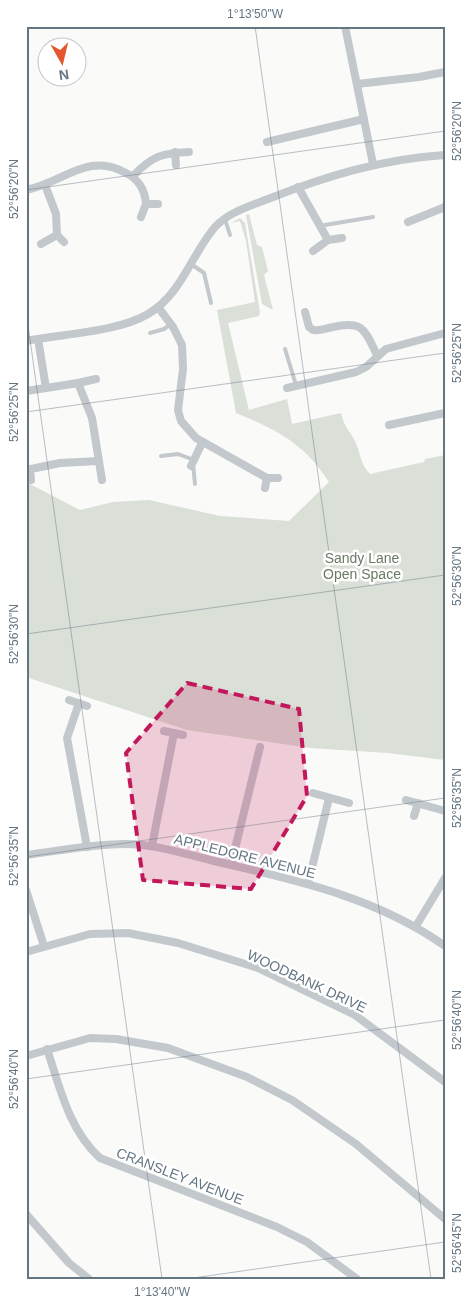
<svg xmlns="http://www.w3.org/2000/svg" width="471" height="1305" viewBox="0 0 471 1305" font-family="Helvetica,sans-serif">
	<rect width="100%" height="100%" fill="#fafaf8"/>
	<g fill="#dadfd7">
		<polygon points="249,214 257,245 262,247 268,271 264,275 273,310 262,304 246,215"/>
		<path d="M240,218L245,223L260,312L259,316L228,323L249,410L287,399L292,424L341,413C345,429 349,429 355,441C361,454 360,464 370,474L424,462L425,459L445,455V760L388,753L310,748L187,730L26,677V482L80,510L113,502L149,500L220,516L289,521L329,482C304,443 277,430 236,413L217,310L255,302L246,241L240,221L231,223Z"/>
	</g>
	<g fill="none" stroke-linecap="round" stroke-linejoin="round">
		<g stroke="#c3c8cc" stroke-width="4">
			<polyline points="225,219 230,235"/>
			<polyline points="319,226 373,217"/>
			<polyline points="191,264 204,273 211,303"/>
			<polyline points="150,333 164,329 171,324"/>
			<polyline points="285,349 296,385"/>
			<polyline points="161,456 178,454 194,460"/>
			<polyline points="193,464 195,484"/>
		</g>
		<g stroke="#c3c8cc" stroke-width="8">
			<polyline points="345,26 373,164"/>
			<polyline points="357,84 419,77 445,72"/>
			<polyline points="267,142 364,119"/>
			<polyline points="175,152 176,165"/>
			<path d="M133,176C152,156 162,153 189,152"/>
			<polyline points="45,185 56,214 57,235"/>
			<polyline points="298,187 328,240"/>
			<path d="M26,190C63,183 88,151 126,173C138,179 145,190 146,204L141,217"/>
			<polyline points="146,204 158,204"/>
			<polyline points="408,222 445,207"/>
			<polyline points="41,244 57,235 64,242"/>
			<polyline points="313,251 328,240 342,238"/>
			<polyline points="158,307 173,327 182,345 183,369 178,410 181,421 196,438 267,478 278,478"/>
			<path d="M305,312L309,327L313,330C320,331 327,328 333,327C364,320 365,331 377,355"/>
			<polyline points="38,339 46,388 78,383 92,418 102,480"/>
			<path d="M26,341C62,334 118,332 148,314C182,294 191,255 215,227C229,212 250,206 268,199C326,176 382,159 445,155"/>
			<polyline points="78,383 96,379"/>
			<polyline points="287,388 356,372 366,367 386,349 445,333"/>
			<polyline points="26,391 46,388"/>
			<polyline points="389,425 445,413"/>
			<polyline points="191,466 202,443"/>
			<polyline points="30,469 31,480"/>
			<polyline points="26,470 60,463 98,461"/>
			<polyline points="265,488 267,478"/>
			<polyline points="69,700 87,706"/>
			<polyline points="79,703 67,738 87,847"/>
			<polyline points="164,731 183,735"/>
			<polyline points="313,793 349,803"/>
			<polyline points="406,800 445,811"/>
			<polyline points="414,816 418,803"/>
			<polyline points="152,846 174,733"/>
			<path d="M26,855C58,851 92,844 125,844C155,844 185,854 214,861C295,880 376,897 445,946"/>
			<polyline points="231,865 260,747"/>
			<polyline points="308,884 329,798"/>
			<polyline points="26,890 44,946"/>
			<polyline points="416,926 445,878"/>
			<polyline points="26,952 90,934 128,933 178,943 258,968 355,1015 445,1082"/>
			<path d="M47,1049C60,1088 69,1130 100,1158L277,1227L307,1242L357,1279"/>
			<polyline points="26,1056 90,1038 116,1039 168,1048 247,1077 292,1100 356,1144 445,1219"/>
			<polyline points="26,1214 69,1263 89,1279"/>
		</g>
	</g>
	<path fill="#c2185b" fill-opacity="0.2" stroke="#c2185b" stroke-width="4" stroke-dasharray="10 6" stroke-linejoin="round" d="M187,683L299,709L307,796L251,889L143,880L126,753Z"/>
	<path fill="none" stroke="#657683" stroke-width="1" stroke-opacity="0.45" d="M255,26L431,1279M26,190L445,131M26,311L162,1279M26,412L445,353M26,634L445,575M26,857L445,798M26,1079L445,1020M186,1279L445,1242"/>
	<g text-anchor="middle" dominant-baseline="central" stroke-width="5" stroke-linejoin="round" paint-order="stroke">
		<g font-size="14" fill="#687a64" stroke="#fff">
			<text x="362" y="558">Sandy Lane<tspan x="362" dy="16">Open Space</tspan></text>
		</g>
		<g font-size="14" fill="#657683" stroke="#fff">
			<text transform="translate(245 856) rotate(14)">APPLEDORE AVENUE</text>
			<text transform="translate(307 981) rotate(25)">WOODBANK DRIVE</text>
			<text transform="translate(180 1176) rotate(21)">CRANSLEY AVENUE</text>
		</g>
	</g>
	<rect width="471" height="1305" fill="none" stroke="#ffffff" stroke-width="55"/>
	<g transform="translate(62 62) rotate(172)"><circle r="24" fill="#ffffff" stroke="#c1c8cd"/>
	<path d="M0-4L9 19L0 12L-9 19Z" fill="#e4572e"/>
	<text y="-8" font-size="14" font-weight="bold" text-anchor="middle" fill="#657683">N</text>
	</g>
	<rect x="28" y="28" width="416" height="1250" fill="none" stroke="#657683" stroke-width="2"/>
	<g font-size="12" text-anchor="middle" fill="#657683">
		<text x="255" y="18">1°13'50"W</text>
		<text transform="translate(457 131) rotate(-90)" y="4">52°56'20"N</text>
		<text transform="translate(14 189) rotate(-90)" y="4">52°56'20"N</text>
		<text transform="translate(457 353) rotate(-90)" y="4">52°56'25"N</text>
		<text transform="translate(14 412) rotate(-90)" y="4">52°56'25"N</text>
		<text transform="translate(457 576) rotate(-90)" y="4">52°56'30"N</text>
		<text transform="translate(14 634) rotate(-90)" y="4">52°56'30"N</text>
		<text transform="translate(457 798) rotate(-90)" y="4">52°56'35"N</text>
		<text transform="translate(14 856) rotate(-90)" y="4">52°56'35"N</text>
		<text transform="translate(457 1020) rotate(-90)" y="4">52°56'40"N</text>
		<text transform="translate(14 1079) rotate(-90)" y="4">52°56'40"N</text>
		<text transform="translate(457 1243) rotate(-90)" y="4">52°56'45"N</text>
		<text x="162" y="1296">1°13'40"W</text>
	</g>
</svg>
